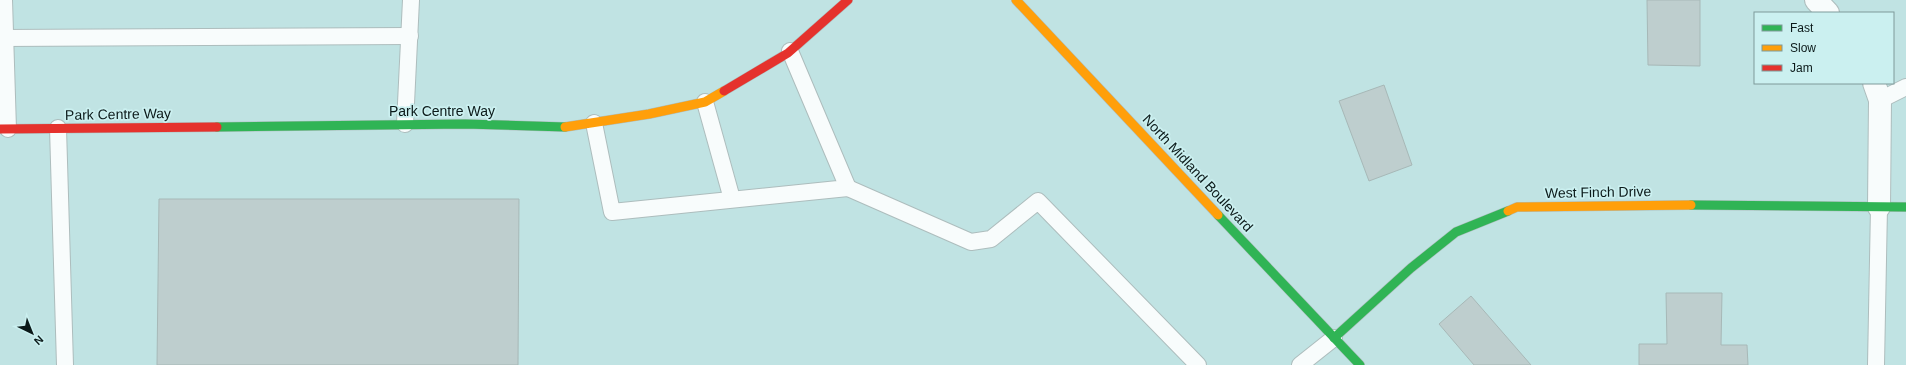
<svg xmlns="http://www.w3.org/2000/svg" width="1906" height="365" viewBox="0 0 1906 365" font-family="Arial,sans-serif">
	<rect width="100%" height="100%" fill="#d3e8e8"/>
	<path fill="#c0e3e3" fill-rule="evenodd" d="M0,0H1906V365H0ZM1755,13H1893V83H1755Z"/>
	<g fill="#becece" stroke="#a7b8b7">
		<polygon points="1647,0 1700,0 1700,66 1648,65"/>
		<polygon points="1384,85 1412,165 1369,181 1339,101"/>
		<polygon points="159,199 519,199 518,365 157,365"/>
		<polygon points="1666,293 1722,293 1721,345 1747,345 1748,365 1639,365 1639,344 1667,344"/>
		<polygon points="1471,296 1531,365 1474,365 1439,324"/>
	</g>
	<g fill="none" stroke-linecap="round" stroke-linejoin="round">
		<defs>
			<g id="lane">
				<polyline points="4,0 8,129"/>
				<polyline points="0,38 410,36"/>
				<polyline points="1880,100 1906,87"/>
				<polyline points="705,102 732,199"/>
				<polyline points="594,123 612,212 848,188 790,51"/>
				<polyline points="405,124 411,0"/>
				<polyline points="58,128 65,365"/>
				<polyline points="848,188 971,242 991,239 1038,201 1198,365"/>
				<polyline points="1300,365 1334,338"/>
				<polyline points="1876,365 1879,207"/>
			</g>
			<g id="street">
				<polyline points="1816,0 1828,13"/>
				<polyline points="1874,83 1880,100 1879,207"/>
			</g>
			<g id="fast">
				<polyline points="217,127 465,124 565,127"/>
				<polyline points="1691,205 1906,207"/>
				<polyline points="1218,215 1360,365"/>
				<polyline points="1334,338 1411,268 1456,232 1508,211"/>
			</g>
			<g id="slow">
				<polyline points="1016,0 1218,215"/>
				<polyline points="565,127 649,114 705,102 724,91"/>
				<polyline points="1508,211 1517,207 1691,205"/>
			</g>
			<g id="jam">
				<polyline points="724,91 788,53 848,0"/>
				<polyline points="0,129 217,127"/>
			</g>
		</defs>
		<use href="#lane" stroke="#adbdbd" stroke-width="18"/>
		<use href="#street" stroke="#adbdbd" stroke-width="24"/>
		<use href="#fast" stroke="#adbdbd" stroke-width="10"/>
		<use href="#slow" stroke="#adbdbd" stroke-width="10"/>
		<use href="#jam" stroke="#adbdbd" stroke-width="10"/>
		<use href="#lane" stroke="#f8fcfc" stroke-width="16"/>
		<use href="#street" stroke="#f8fcfc" stroke-width="22"/>
		<use href="#fast" stroke="#30b455" stroke-width="9"/>
		<use href="#slow" stroke="#ff9f0a" stroke-width="9"/>
		<use href="#jam" stroke="#e5322d" stroke-width="9"/>
	</g>
	<g text-anchor="middle" dominant-baseline="central" stroke-width="3.5" stroke-linejoin="round" paint-order="stroke">
		<g font-size="14" fill="#0b1919" stroke="#cbf0f0">
			<text x="442" y="111">Park Centre Way</text>
			<text transform="translate(118 114) rotate(-1)">Park Centre Way</text>
			<text transform="translate(1198 173) rotate(47)">North Midland Boulevard</text>
			<text transform="translate(1598 192) rotate(-1)">West Finch Drive</text>
		</g>
	</g>
	<rect x="1754" y="12" width="140" height="72" fill="#cbf0f0" stroke="#7e9a9a"/>
	<rect x="1762" y="25" width="20" height="6" fill="#30b455" stroke="#7e9a9a"/>
	<text x="1790" y="32" font-size="12" fill="#0b1919">Fast</text>
	<rect x="1762" y="45" width="20" height="6" fill="#ff9f0a" stroke="#7e9a9a"/>
	<text x="1790" y="52" font-size="12" fill="#0b1919">Slow</text>
	<rect x="1762" y="65" width="20" height="6" fill="#e5322d" stroke="#7e9a9a"/>
	<text x="1790" y="72" font-size="12" fill="#0b1919">Jam</text>
	<g transform="translate(32 333) rotate(137)" stroke="#cbf0f0" stroke-width="3" paint-order="stroke">
	<path d="M0-3L7 15L0 10L-7 15Z" fill="#0b1919"/>
	<text y="-6" font-size="11" font-weight="bold" text-anchor="middle" fill="#0b1919">N</text>
	</g>
</svg>
